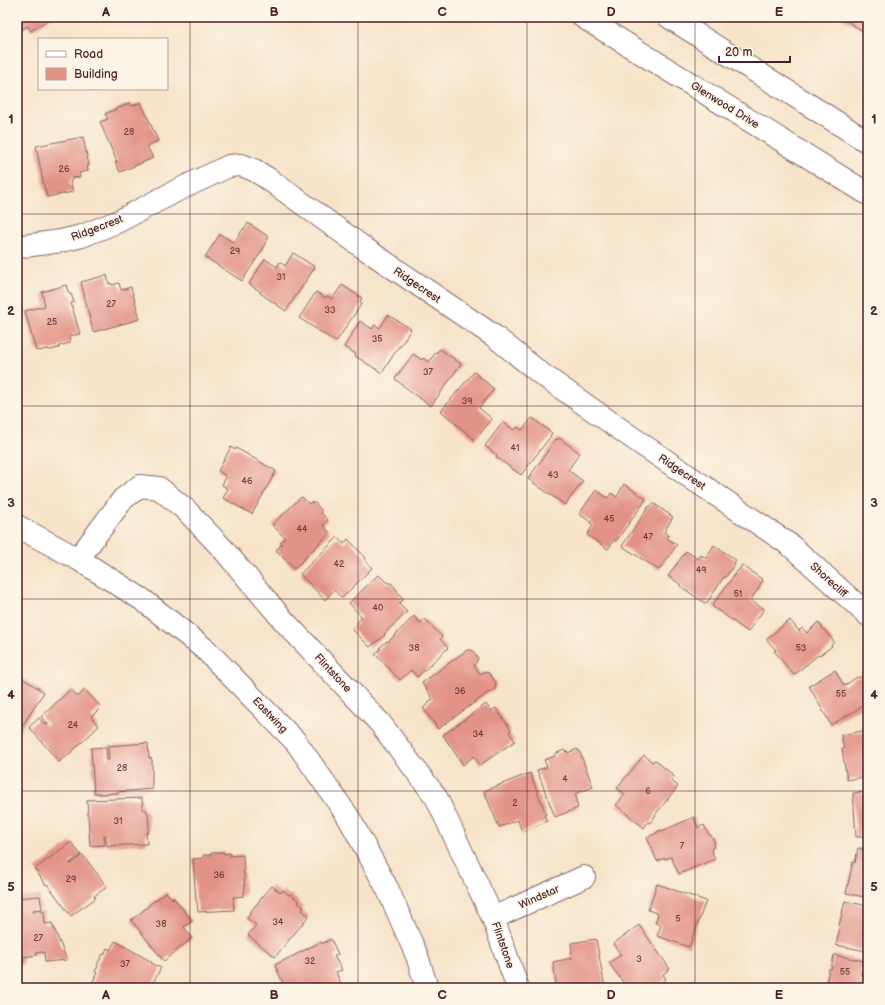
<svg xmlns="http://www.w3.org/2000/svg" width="885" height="1005" viewBox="0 0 885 1005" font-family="'Balsamiq Sans',sans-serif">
	<rect width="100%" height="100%" fill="#fcf5e5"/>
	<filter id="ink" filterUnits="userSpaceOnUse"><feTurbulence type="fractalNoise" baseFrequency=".025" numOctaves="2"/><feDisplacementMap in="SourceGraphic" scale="8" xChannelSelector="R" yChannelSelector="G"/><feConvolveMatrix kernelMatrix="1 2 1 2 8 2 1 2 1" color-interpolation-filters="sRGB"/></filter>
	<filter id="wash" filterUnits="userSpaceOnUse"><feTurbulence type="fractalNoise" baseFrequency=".012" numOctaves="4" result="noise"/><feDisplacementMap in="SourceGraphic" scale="16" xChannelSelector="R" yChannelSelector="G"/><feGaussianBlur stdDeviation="0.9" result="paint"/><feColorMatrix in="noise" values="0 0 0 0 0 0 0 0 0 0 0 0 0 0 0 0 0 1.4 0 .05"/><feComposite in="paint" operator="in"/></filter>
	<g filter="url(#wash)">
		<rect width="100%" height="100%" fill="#f6e3c9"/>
		<g id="blocks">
			<g fill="#e39287">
				<polygon points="17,17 52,17 31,31 28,26 21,30 17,24"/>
				<polygon points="840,17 868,17 868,34"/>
				<polygon points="141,102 158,141 147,146 153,158 120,172 115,162 117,162 100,122 108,119 105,114 130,103 132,106"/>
				<polygon points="83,137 89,166 87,166 88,171 79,173 80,177 72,178 72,180 70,181 73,192 47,197 46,191 45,191 36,146"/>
				<polygon points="248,223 269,237 264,245 265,246 242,281 205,257 220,234 234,243 243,229 244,229"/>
				<polygon points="293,253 315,267 286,311 260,293 261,292 249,284 265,259 277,267 280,262 285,266"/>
				<polygon points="107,275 109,284 111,283 112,285 119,283 121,290 131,287 140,319 93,332 81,282"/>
				<polygon points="66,285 69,294 71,294 74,302 71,303 80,334 69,336 70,343 59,346 59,348 51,350 47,349 38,351 38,350 36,351 25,311 45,306 42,292"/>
				<polygon points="342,285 362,298 360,301 362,303 336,342 299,318 316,292 325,298 327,296 332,299"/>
				<polygon points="388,315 411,329 400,347 399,346 382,373 355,356 356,354 344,347 360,321 372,329 375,325 380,328"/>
				<polygon points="440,349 461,364 431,406 409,391 409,390 395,379 413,354 422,360 423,358 429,362 436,352 437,352"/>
				<polygon points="474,372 494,389 479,408 492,419 475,440 441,411"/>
				<polygon points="532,418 552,433 550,436 551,436 521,475 496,457 497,455 485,446 503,422 514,430 517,427 522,430"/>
				<polygon points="559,438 580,453 568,470 583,481 565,505 528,479 556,439 557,440"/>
				<polygon points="231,447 235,450 236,448 276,471 252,514 223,498 228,489 222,485 226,477 225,476 225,475 218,471"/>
				<polygon points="624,484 646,499 644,501 645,501 616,541 614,540 608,549 587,535 593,525 590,523 591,522 579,514 596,490 608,498 611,493 617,497"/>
				<polygon points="302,497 309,504 311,502 312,503 315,503 321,510 321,513 328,520 323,525 330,533 294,569 276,550 282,544 280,543 285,538 272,525 300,498 301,498"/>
				<polygon points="653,503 673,517 664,532 669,536 667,538 677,545 659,570 622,546 649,506 650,507"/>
				<polygon points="338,537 344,544 348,539 366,558 365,560 372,568 342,598 334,590 325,600 300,574"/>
				<polygon points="714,545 736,560 734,563 735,564 725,578 724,577 706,604 680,586 680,584 668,576 686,551 698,559 701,555 706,558"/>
				<polygon points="742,565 763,580 759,586 760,587 750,600 764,609 748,632 712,606 737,571 738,571"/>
				<polygon points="379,575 386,582 387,582 388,583 391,583 397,590 397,592 404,599 399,604 407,612 384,634 385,635 378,641 378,640 370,647 352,629 358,623 357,622 362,617 349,603 377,576 377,577"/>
				<polygon points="414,616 420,623 425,619 442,637 440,639 448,648 417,677 411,670 400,680 375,654 381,649 379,648 387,641 388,642"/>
				<polygon points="790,620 799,631 802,628 807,633 818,622 834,642 831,645 832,646 819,656 818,655 794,675 774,651 776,650 766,639"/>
				<polygon points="467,650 472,650 478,658 476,663 474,665 480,674 483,672 489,673 496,683 495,689 489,693 489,692 438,729 423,708 429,703 428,702 433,699 422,683"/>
				<polygon points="835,670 844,686 857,677 858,678 862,676 868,686 868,703 831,725 809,686"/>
				<polygon points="17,675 44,692 20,730 17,728"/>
				<polygon points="71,689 78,697 85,690 101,707 91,717 99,726 65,758 64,757 59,762 29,727 39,718 46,726 48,724 41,717"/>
				<polygon points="486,704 491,711 496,708 511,730 509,732 515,741 480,765 474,756 463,765 443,735"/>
				<polygon points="868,730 868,776 847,780 842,749 844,749 841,735"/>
				<polygon points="148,743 149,758 151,758 152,760 152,789 117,792 118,793 99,794 99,793 94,793 91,748 106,747 107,760 109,760 108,746"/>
				<polygon points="577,749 578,750 579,750 593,787 575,794 577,800 576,801 578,808 555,817 537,770 547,767 544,760 555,756 555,754 564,750 566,752 567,751 568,753"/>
				<polygon points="644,755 652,762 655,760 674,776 671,781 678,786 655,815 656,815 650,823 648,822 644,828 616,805 625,794 617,788"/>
				<polygon points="530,773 546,814 544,815 547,821 522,832 518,820 499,827 484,791"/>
				<polygon points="868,792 868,836 856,837 853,793"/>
				<polygon points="142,798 143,810 147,810 147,813 148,813 149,829 148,833 146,833 147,844 107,846 106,836 104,835 105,845 90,846 87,800"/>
				<polygon points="694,817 698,828 704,825 709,835 711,835 715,843 713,845 714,847 711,849 715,859 679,874 671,857 665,859 665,858 657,861 647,837 657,833 657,832 661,830 662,831"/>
				<polygon points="71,842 81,855 70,863 71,864 83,855 107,887 94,896 96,898 71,916 47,884 46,885 38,874 39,873 35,869"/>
				<polygon points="858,848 868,850 868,898 846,893 853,862 855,863"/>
				<polygon points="224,852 224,854 230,853 230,856 243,855 245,892 244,892 244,896 233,897 234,910 198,912 197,901 196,901 193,859 203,858 203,855 211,855 211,853"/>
				<polygon points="657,884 662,886 663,886 706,901 689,947 657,936 661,925 655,923 658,914 657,914 657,913 648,910"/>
				<polygon points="272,886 281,893 283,890 289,895 290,894 299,901 298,903 304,907 302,910 309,916 275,957 248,935 256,925 247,918 250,914 249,913"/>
				<polygon points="166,892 172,899 173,897 192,921 184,927 192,938 164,961 131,920 149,906 149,905 155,900 155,901"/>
				<polygon points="40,896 42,909 33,910 33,912 44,911 45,924 52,923 67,960 45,962 44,952 36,953 37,955 23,957 23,964 17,965 17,898"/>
				<polygon points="845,901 868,906 868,943 866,951 836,945 840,927 839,926"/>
				<polygon points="639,925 670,969 663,974 666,979 653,988 627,988 609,963 621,955 613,944"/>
				<polygon points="331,939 338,954 334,956 342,970 336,972 341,984 334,987 334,988 285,988 275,965 321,942 322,944"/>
				<polygon points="596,939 605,988 557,988 553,962 572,958 571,952 572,952 571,943"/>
				<polygon points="115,941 152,962 151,963 161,968 150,988 101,988 92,983 97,973 95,972 98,966 97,965 103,954 104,955 107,948 110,950"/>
				<polygon points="834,955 864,961 861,975 865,976 864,982 868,983 868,988 825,988 829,969 831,969"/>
			</g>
		</g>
	</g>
	<g filter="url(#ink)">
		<use href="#blocks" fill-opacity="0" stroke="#866462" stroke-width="1"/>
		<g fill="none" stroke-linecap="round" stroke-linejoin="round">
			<defs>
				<g id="minor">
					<polyline points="17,247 61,241 82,236 119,221 176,191 229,166 241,165 254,170 267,178 364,248 494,336 540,373 637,441 790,545 868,615"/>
					<polyline points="17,526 78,559 143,600 206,650 296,742 349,818 388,890 417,956 427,988"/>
					<polyline points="78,559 123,499 140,486 159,488 186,510 222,548 284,621 380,723 436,797 493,918 518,988"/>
					<polyline points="493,918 584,877"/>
				</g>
				<g id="major">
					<polyline points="583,17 868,194"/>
					<polyline points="669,17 868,142"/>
				</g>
			</defs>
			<use href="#minor" stroke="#866462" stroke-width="24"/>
			<use href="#major" stroke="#866462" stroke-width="24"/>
			<use href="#minor" stroke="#fff" stroke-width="22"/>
			<use href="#major" stroke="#fff" stroke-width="22"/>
		</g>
	</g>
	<path fill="none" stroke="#4a1f2b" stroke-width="1" stroke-opacity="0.55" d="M190,17V988M358,17V988M527,17V988M695,17V988M17,214H868M17,406H868M17,599H868M17,791H868"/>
	<g text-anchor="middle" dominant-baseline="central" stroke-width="3.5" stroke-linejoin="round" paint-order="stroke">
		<g font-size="9" fill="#703c42">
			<text x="129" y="132">28</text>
			<text x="64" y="169">26</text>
			<text x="235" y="251">29</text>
			<text x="281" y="277">31</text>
			<text x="111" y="304">27</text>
			<text x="330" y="310">33</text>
			<text x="52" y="322">25</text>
			<text x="377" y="339">35</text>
			<text x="428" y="372">37</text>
			<text x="467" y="401">39</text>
			<text x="515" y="448">41</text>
			<text x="553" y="475">43</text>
			<text x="247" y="481">46</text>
			<text x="609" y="519">45</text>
			<text x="302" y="529">44</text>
			<text x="648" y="537">47</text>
			<text x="339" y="564">42</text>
			<text x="701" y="570">49</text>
			<text x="738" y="594">51</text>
			<text x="378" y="608">40</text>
			<text x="414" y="648">38</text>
			<text x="801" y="648">53</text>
			<text x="460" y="691">36</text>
			<text x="841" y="694">55</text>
			<text x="73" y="725">24</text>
			<text x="478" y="734">34</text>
			<text x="122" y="768">28</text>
			<text x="565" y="779">4</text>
			<text x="648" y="791">6</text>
			<text x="515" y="803">2</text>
			<text x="118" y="821">31</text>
			<text x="682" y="846">7</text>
			<text x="219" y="875">36</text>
			<text x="71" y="879">29</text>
			<text x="678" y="919">5</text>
			<text x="278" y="922">34</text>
			<text x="161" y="924">38</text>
			<text x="38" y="938">27</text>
			<text x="639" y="959">3</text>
			<text x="310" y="961">32</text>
			<text x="125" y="964">37</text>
			<text x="845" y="972">55</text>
		</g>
		<g font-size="11" fill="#4a1f2b" stroke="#fcf5e5">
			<text transform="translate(725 105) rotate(32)">Glenwood Drive</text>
			<text transform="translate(97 228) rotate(-21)">Ridgecrest</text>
			<text transform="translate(417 285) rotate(34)">Ridgecrest</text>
			<text transform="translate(682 472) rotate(34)">Ridgecrest</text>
			<text transform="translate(829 580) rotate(42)">Shorecliff</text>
			<text transform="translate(333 673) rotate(47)">Flintstone</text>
			<text transform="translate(270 715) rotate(46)">Eastwing</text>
			<text transform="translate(539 897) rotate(-24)">Windstar</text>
			<text transform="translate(503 945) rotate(71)">Flintstone</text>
		</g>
	</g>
	<rect width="885" height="1005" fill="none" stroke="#fcf5e5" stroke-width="44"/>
	<rect x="38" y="38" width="130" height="52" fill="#fcf5e5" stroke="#b59f9b"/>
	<rect x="46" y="51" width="20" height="6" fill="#ffffff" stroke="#b59f9b"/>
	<text x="74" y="58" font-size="12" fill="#4a1f2b">Road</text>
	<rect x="46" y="68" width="20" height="12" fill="#e39287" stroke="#b59f9b"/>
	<text x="74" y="78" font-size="12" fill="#4a1f2b">Building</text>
	<path d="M719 56v6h71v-6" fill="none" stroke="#4a1f2b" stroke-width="2"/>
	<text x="725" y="56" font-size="12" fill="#4a1f2b" stroke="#fcf5e5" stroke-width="3" paint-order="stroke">20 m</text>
	<rect x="22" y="22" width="841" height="961" fill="none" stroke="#4a1f2b" stroke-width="1.5"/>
	<g font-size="13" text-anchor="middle" font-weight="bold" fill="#4a1f2b">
		<text x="106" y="16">A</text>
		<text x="274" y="16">B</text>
		<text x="442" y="16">C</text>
		<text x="611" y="16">D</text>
		<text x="779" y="16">E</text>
		<text x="11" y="123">1</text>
		<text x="874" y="123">1</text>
		<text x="11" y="315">2</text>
		<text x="874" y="315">2</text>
		<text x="11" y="507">3</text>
		<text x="874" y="507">3</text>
		<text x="11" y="699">4</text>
		<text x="874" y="699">4</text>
		<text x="11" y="891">5</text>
		<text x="874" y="891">5</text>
		<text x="106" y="999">A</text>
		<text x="274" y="999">B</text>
		<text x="442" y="999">C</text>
		<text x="611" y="999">D</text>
		<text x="779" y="999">E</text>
	</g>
</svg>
